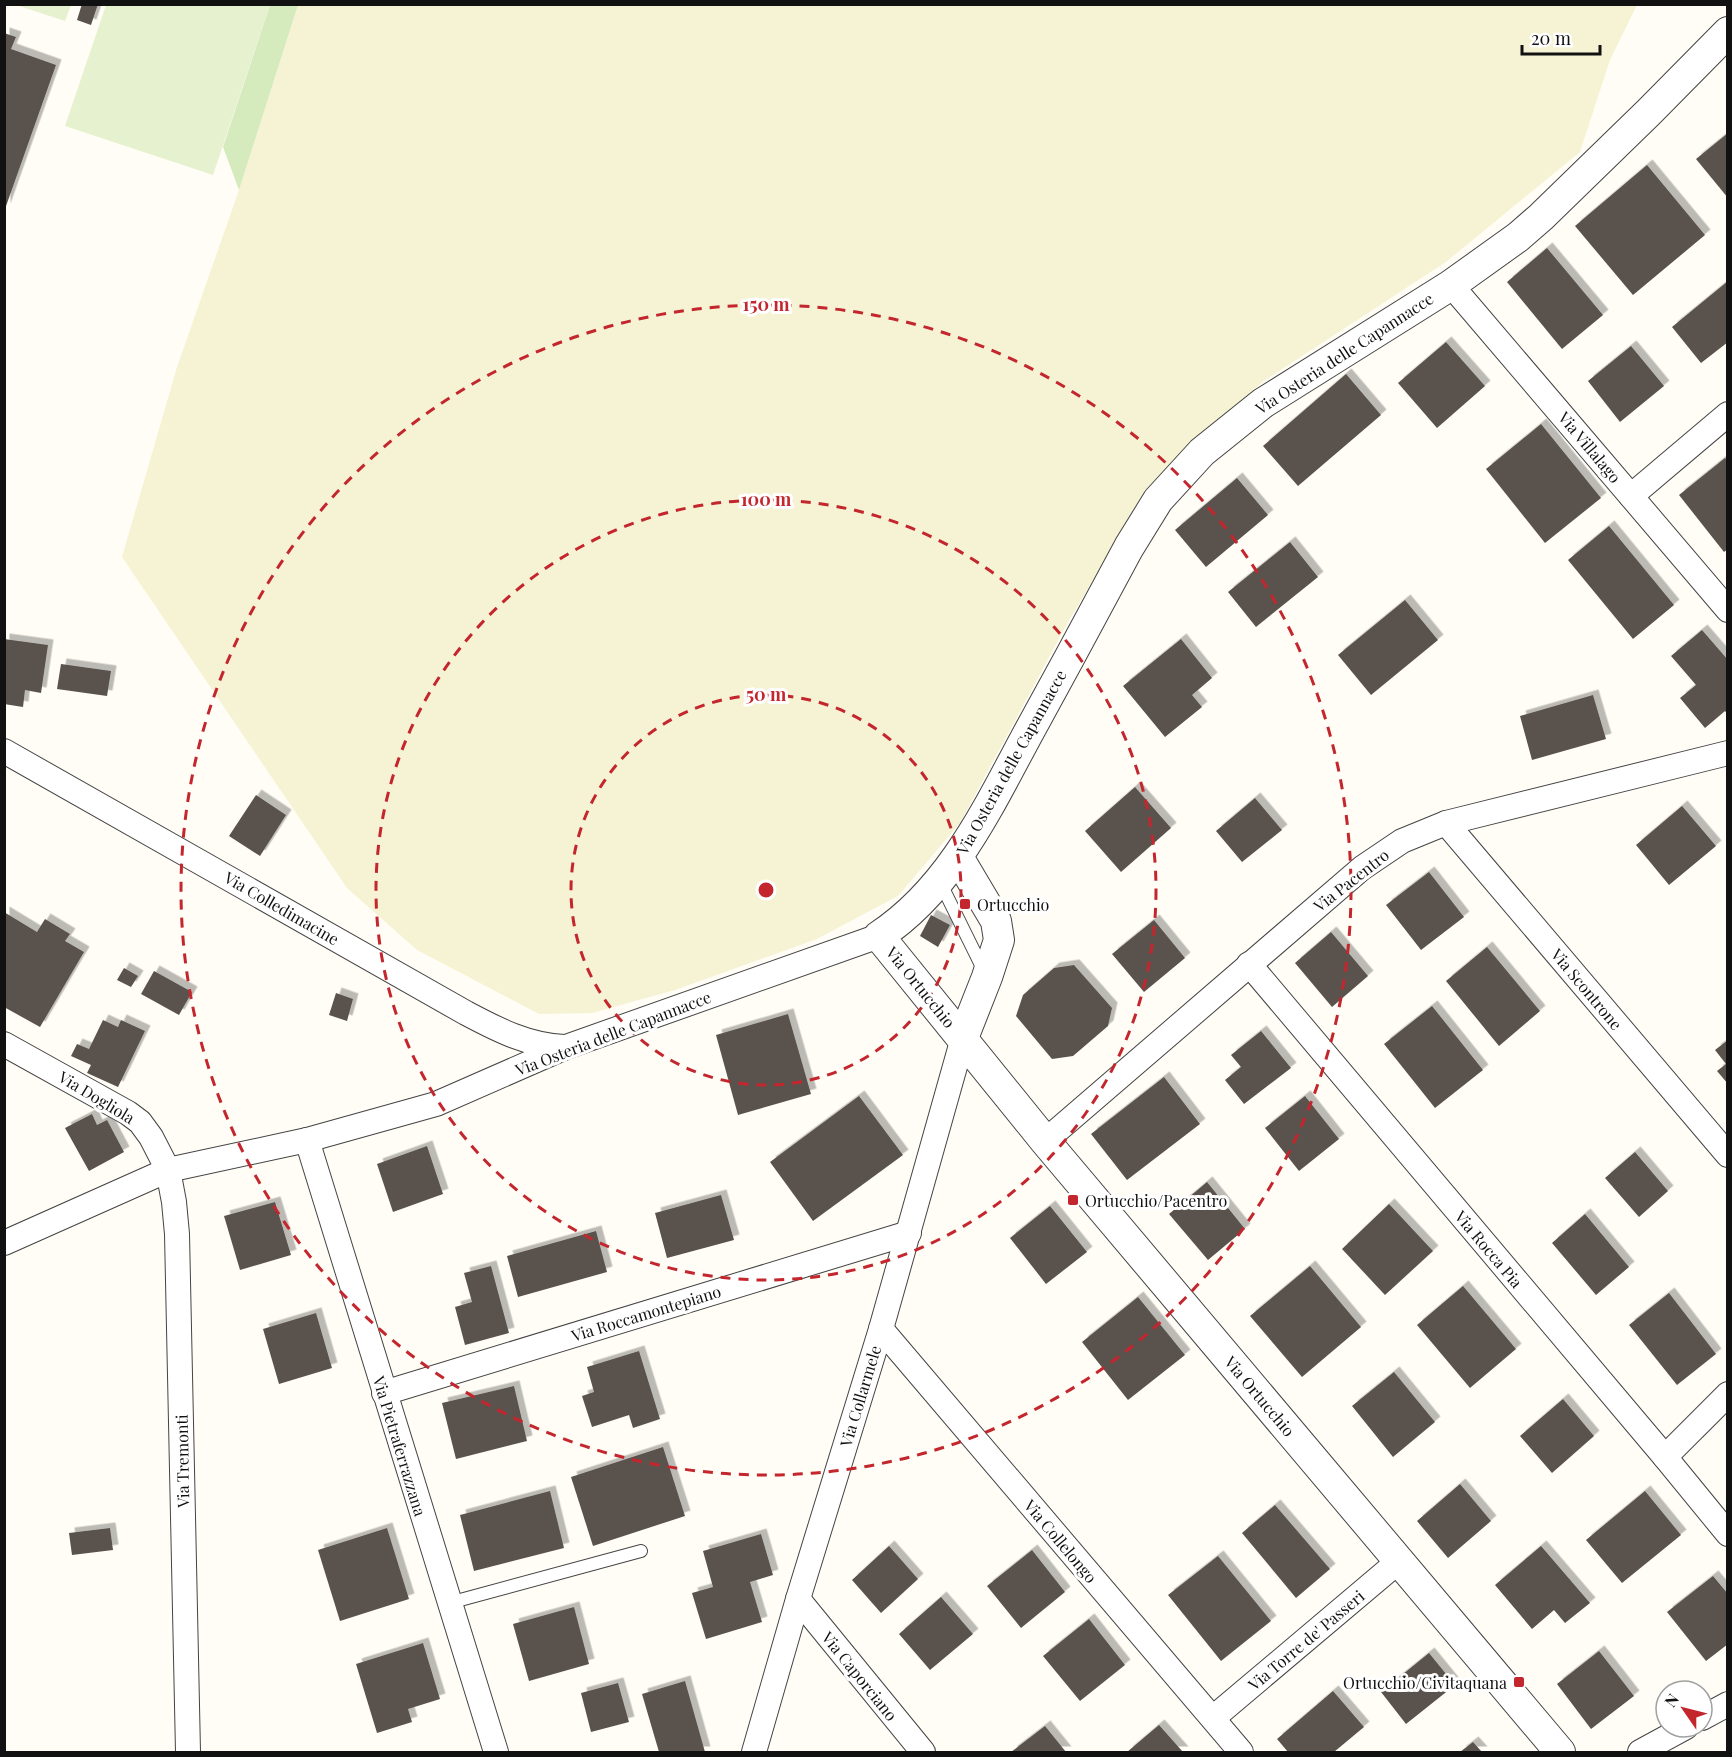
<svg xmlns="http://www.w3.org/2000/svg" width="1732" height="1757" viewBox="0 0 1732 1757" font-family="'Playfair Display',serif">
	<defs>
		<filter id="shadow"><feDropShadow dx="5.5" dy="-5.5" stdDeviation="0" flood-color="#0004"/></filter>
	</defs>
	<rect width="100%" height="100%" fill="#fffdf5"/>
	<polygon fill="#f6f3d4" points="298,5 1637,5 1610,60 1580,152 1446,262 1264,381 1183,452 1125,526 1067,624 960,823 898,896 817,939 675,990 592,1013 539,1014 417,950 347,888 122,557 177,367 239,190"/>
	<polygon fill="#d5ebbd" points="270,5 298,5 239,190 223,147"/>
	<g fill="#e6f2cf">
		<polygon points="16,5 71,5 65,21"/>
		<polygon points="106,5 270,5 213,175 65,126"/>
	</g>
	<g fill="#5a524d" filter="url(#shadow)">
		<polygon points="82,4 98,4 91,25 77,20"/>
		<polygon points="4,33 16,37 11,49 56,65 5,209"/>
		<polygon points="1728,133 1728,198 1696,159"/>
		<polygon points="1647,165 1705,235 1633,295 1575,226"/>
		<polygon points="1547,248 1603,315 1562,349 1507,282"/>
		<polygon points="1728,281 1728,342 1701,363 1672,327"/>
		<polygon points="1446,342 1485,386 1437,428 1398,383"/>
		<polygon points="1631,346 1664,386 1620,422 1588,381"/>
		<polygon points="1346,374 1381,415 1298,486 1263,446"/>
		<polygon points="1541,424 1601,498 1545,543 1486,469"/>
		<polygon points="1725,458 1728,461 1728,549 1724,552 1679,495"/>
		<polygon points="1237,478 1268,515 1206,567 1175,530"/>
		<polygon points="1609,526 1674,605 1633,639 1568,560"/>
		<polygon points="1290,542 1318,577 1256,627 1228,592"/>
		<polygon points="1405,600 1438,640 1371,695 1338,655"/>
		<polygon points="1702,630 1728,660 1728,715 1725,711 1705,728 1680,698 1696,685 1671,656"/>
		<polygon points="4,639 48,645 41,693 25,690 23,707 4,704"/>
		<polygon points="1181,639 1212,678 1192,695 1202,707 1165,737 1123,686"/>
		<polygon points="61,664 111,671 107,696 57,689"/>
		<polygon points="1593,695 1606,739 1532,760 1520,716"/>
		<polygon points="1135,787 1171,828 1121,872 1085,831"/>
		<polygon points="256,795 286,815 260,856 229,836"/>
		<polygon points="1255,798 1282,830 1242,862 1216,831"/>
		<polygon points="1682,806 1716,846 1669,885 1636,845"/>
		<polygon points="1429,872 1464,917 1421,950 1386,905"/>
		<polygon points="4,912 37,932 45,919 70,934 65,941 84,952 40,1027 4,1007"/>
		<polygon points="931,915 950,925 938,947 920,936"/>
		<polygon points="1154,920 1185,958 1144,992 1112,954"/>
		<polygon points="1331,932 1368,976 1332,1007 1295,963"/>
		<polygon points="1487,947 1540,1011 1499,1046 1446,981"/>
		<polygon points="1074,965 1112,1008 1108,1026 1073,1056 1052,1059 1016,1016 1023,995 1054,968"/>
		<polygon points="124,968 138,976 131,987 117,980"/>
		<polygon points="154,971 192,992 179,1015 141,994"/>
		<polygon points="336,993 353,999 347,1021 329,1015"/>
		<polygon points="1432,1006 1483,1070 1435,1108 1384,1044"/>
		<polygon points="788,1014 811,1094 738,1115 716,1035"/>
		<polygon points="103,1020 118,1027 121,1020 145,1031 118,1087 87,1073 91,1065 71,1056 77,1044 89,1049"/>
		<polygon points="1261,1031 1291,1068 1244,1104 1225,1080 1241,1067 1231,1055"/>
		<polygon points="1728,1040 1728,1084 1717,1071 1726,1064 1715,1050"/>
		<polygon points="1164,1077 1200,1124 1127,1180 1091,1134"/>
		<polygon points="859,1096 903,1155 813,1221 770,1162"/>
		<polygon points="1305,1096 1339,1139 1299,1171 1265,1128"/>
		<polygon points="92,1114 97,1125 107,1120 124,1152 89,1171 65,1128"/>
		<polygon points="427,1146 443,1194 393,1212 377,1164"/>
		<polygon points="1635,1152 1668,1191 1639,1217 1605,1178"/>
		<polygon points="1207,1182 1245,1229 1208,1260 1169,1214"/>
		<polygon points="721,1195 734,1240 667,1258 655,1213"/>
		<polygon points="275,1202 291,1255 240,1270 224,1216"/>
		<polygon points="1389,1204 1433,1251 1385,1295 1342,1249"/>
		<polygon points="1050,1206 1087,1252 1046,1284 1010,1238"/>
		<polygon points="1585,1214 1629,1267 1596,1295 1552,1243"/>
		<polygon points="596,1231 607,1272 518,1297 507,1256"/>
		<polygon points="491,1266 509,1333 465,1345 455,1307 472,1302 464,1273"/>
		<polygon points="1310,1266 1361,1327 1302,1377 1250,1316"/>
		<polygon points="1463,1286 1516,1349 1470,1388 1417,1325"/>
		<polygon points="1669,1293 1716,1354 1677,1385 1629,1325"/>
		<polygon points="1138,1297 1185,1355 1128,1400 1082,1342"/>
		<polygon points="316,1313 332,1368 279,1384 263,1329"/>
		<polygon points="639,1351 660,1419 633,1428 629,1415 592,1427 582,1396 594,1392 587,1367"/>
		<polygon points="1394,1372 1435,1422 1393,1457 1352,1406"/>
		<polygon points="514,1386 527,1441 456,1459 442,1403"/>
		<polygon points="1563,1399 1594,1436 1552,1473 1520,1436"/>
		<polygon points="663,1447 685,1516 593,1546 571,1477"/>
		<polygon points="1460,1484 1491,1521 1448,1558 1417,1521"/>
		<polygon points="550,1491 564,1548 474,1571 460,1515"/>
		<polygon points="1645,1491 1681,1535 1622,1583 1586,1540"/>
		<polygon points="1275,1505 1330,1569 1296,1598 1242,1533"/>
		<polygon points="110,1528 113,1550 72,1555 69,1533"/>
		<polygon points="387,1528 409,1599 340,1621 318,1550"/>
		<polygon points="761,1534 773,1575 750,1582 762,1622 706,1639 692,1593 713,1587 703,1551"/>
		<polygon points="889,1546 918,1579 881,1613 852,1580"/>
		<polygon points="1541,1546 1590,1603 1565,1623 1554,1610 1532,1629 1495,1585"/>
		<polygon points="1032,1550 1065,1592 1021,1628 987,1586"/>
		<polygon points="1218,1556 1271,1621 1221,1661 1168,1595"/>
		<polygon points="1713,1576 1728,1594 1728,1644 1706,1661 1667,1612"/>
		<polygon points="941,1597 973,1634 930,1670 899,1634"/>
		<polygon points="574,1607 589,1664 529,1681 513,1624"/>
		<polygon points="1089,1619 1125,1665 1080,1701 1043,1656"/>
		<polygon points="423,1643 440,1699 408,1709 412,1722 377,1733 356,1664"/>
		<polygon points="1599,1651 1634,1696 1591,1729 1557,1684"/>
		<polygon points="1429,1653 1455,1685 1406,1724 1381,1692"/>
		<polygon points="685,1681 705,1752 659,1752 642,1694"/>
		<polygon points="618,1683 629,1722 591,1732 581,1693"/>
		<polygon points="1333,1691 1364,1727 1334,1752 1288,1752 1277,1739"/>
		<polygon points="1159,1725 1183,1752 1127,1752"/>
		<polygon points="1045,1726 1066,1752 1011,1752"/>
		<polygon points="1473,1742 1482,1752 1460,1752"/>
	</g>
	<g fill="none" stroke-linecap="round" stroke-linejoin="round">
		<defs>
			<g id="service">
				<polyline points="940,882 984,971"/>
				<polyline points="449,1603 641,1551"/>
			</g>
			<g id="minor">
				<polyline points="1451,285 1728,610"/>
				<polyline points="1631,496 1728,414"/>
				<path d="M4,751L466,1013C498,1030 527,1045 564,1047"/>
				<polyline points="1446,823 1728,1155"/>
				<polyline points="1249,964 1665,1457 1728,1534"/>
				<polyline points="4,1044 128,1113 140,1122 151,1137 168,1170 174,1202 177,1234 188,1752"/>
				<polyline points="307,1140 496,1752"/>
				<polyline points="1045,1141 1362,868 1402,841 1446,823 1728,753"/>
				<polyline points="4,1243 168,1170 307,1140 436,1104 566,1047 879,936"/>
				<polyline points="881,1329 1241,1752"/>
				<polyline points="384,1393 909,1233"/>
				<polyline points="1665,1457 1728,1394"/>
				<polyline points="798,1599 923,1752"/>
				<polyline points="1213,1718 1399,1561"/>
				<polyline points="1702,1718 1728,1704"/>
				<polyline points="754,1752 798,1599 881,1329 963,1038"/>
				<polyline points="1640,1752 1686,1727"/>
			</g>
			<g id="tertiary">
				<polyline points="958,857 996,921 999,940 987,977 963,1038"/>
				<path d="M1560,1752L1045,1141L879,936C953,887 990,803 1031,728C1064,668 1097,607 1129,547L1158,500L1202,452L1263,403L1451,285L1518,237L1541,217L1649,112L1728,32"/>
			</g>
		</defs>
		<use href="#service" stroke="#444" stroke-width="14"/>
		<use href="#minor" stroke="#444" stroke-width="26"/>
		<use href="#tertiary" stroke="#444" stroke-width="32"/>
		<use href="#service" stroke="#fff" stroke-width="12"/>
		<use href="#minor" stroke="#fff" stroke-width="24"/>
		<use href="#tertiary" stroke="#fff" stroke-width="30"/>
	</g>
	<g fill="none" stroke="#c4262e" stroke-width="3" stroke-dasharray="10 8">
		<circle cx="766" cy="890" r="195"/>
		<circle cx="766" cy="890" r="390"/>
		<circle cx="766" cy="890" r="585"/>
	</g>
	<g fill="#c4262e" stroke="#fff" stroke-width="2">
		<rect x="959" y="898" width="12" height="12" rx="3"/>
		<rect x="1067" y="1194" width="12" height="12" rx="3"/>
		<rect x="1513" y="1676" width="12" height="12" rx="3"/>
	</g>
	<g text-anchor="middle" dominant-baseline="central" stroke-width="6" stroke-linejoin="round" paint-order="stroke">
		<g font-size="16" fill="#111" stroke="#fff">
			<text transform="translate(1344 353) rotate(-33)">Via Osteria delle Capannacce</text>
			<text transform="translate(1590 447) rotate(50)">Via Villalago</text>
			<text transform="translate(1011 762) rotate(-61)">Via Osteria delle Capannacce</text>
			<text transform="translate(1351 880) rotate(-38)">Via Pacentro</text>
			<text transform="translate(282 908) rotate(30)">Via Colledimacine</text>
			<text transform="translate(921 987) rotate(51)">Via Ortucchio</text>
			<text transform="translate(1587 989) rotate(50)">Via Scontrone</text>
			<text transform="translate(613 1033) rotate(-21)">Via Osteria delle Capannacce</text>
			<text transform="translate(97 1097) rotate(31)">Via Dogliola</text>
			<text transform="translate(1489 1249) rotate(50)">Via Rocca Pia</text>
			<text transform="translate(646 1313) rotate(-17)">Via Roccamontepiano</text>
			<text transform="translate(860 1396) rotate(-73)">Via Collarmele</text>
			<text transform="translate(1260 1396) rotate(50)">Via Ortucchio</text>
			<text transform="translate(400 1446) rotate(73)">Via Pietraferrazzana</text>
			<text transform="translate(182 1461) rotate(-91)">Via Tremonti</text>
			<text transform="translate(1061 1541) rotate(50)">Via Collelongo</text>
			<text transform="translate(1306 1640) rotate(-40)">Via Torre de' Passeri</text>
			<text transform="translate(860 1676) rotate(51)">Via Caporciano</text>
		</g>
		<g font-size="16" fill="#111" stroke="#fff" text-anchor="start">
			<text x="977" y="904">Ortucchio</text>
			<text x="1085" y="1200">Ortucchio/Pacentro</text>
			<text x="1507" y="1682" text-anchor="end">Ortucchio/Civitaquana</text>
		</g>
	</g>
	<circle cx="766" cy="890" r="9" fill="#c4262e" stroke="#fff" stroke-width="3"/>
	<g font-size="18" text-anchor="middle" font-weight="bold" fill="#c4262e" stroke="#fff" stroke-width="6" stroke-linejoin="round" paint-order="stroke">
		<text x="766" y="311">150 m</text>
		<text x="766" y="506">100 m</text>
		<text x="766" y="701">50 m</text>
	</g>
	<rect width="1732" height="1757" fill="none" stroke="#111111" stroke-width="12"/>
	<g transform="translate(1684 1709) rotate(305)"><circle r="28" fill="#ffffff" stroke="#a0a0a0" stroke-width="1.5"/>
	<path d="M0-4.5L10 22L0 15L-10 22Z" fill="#c4262e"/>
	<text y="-9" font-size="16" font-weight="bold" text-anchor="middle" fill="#111111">N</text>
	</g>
	<path d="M1522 45v9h78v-9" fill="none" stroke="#111111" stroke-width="3"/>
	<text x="1531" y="45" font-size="18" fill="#111111" stroke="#ffffff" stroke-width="4.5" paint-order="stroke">20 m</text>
</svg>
